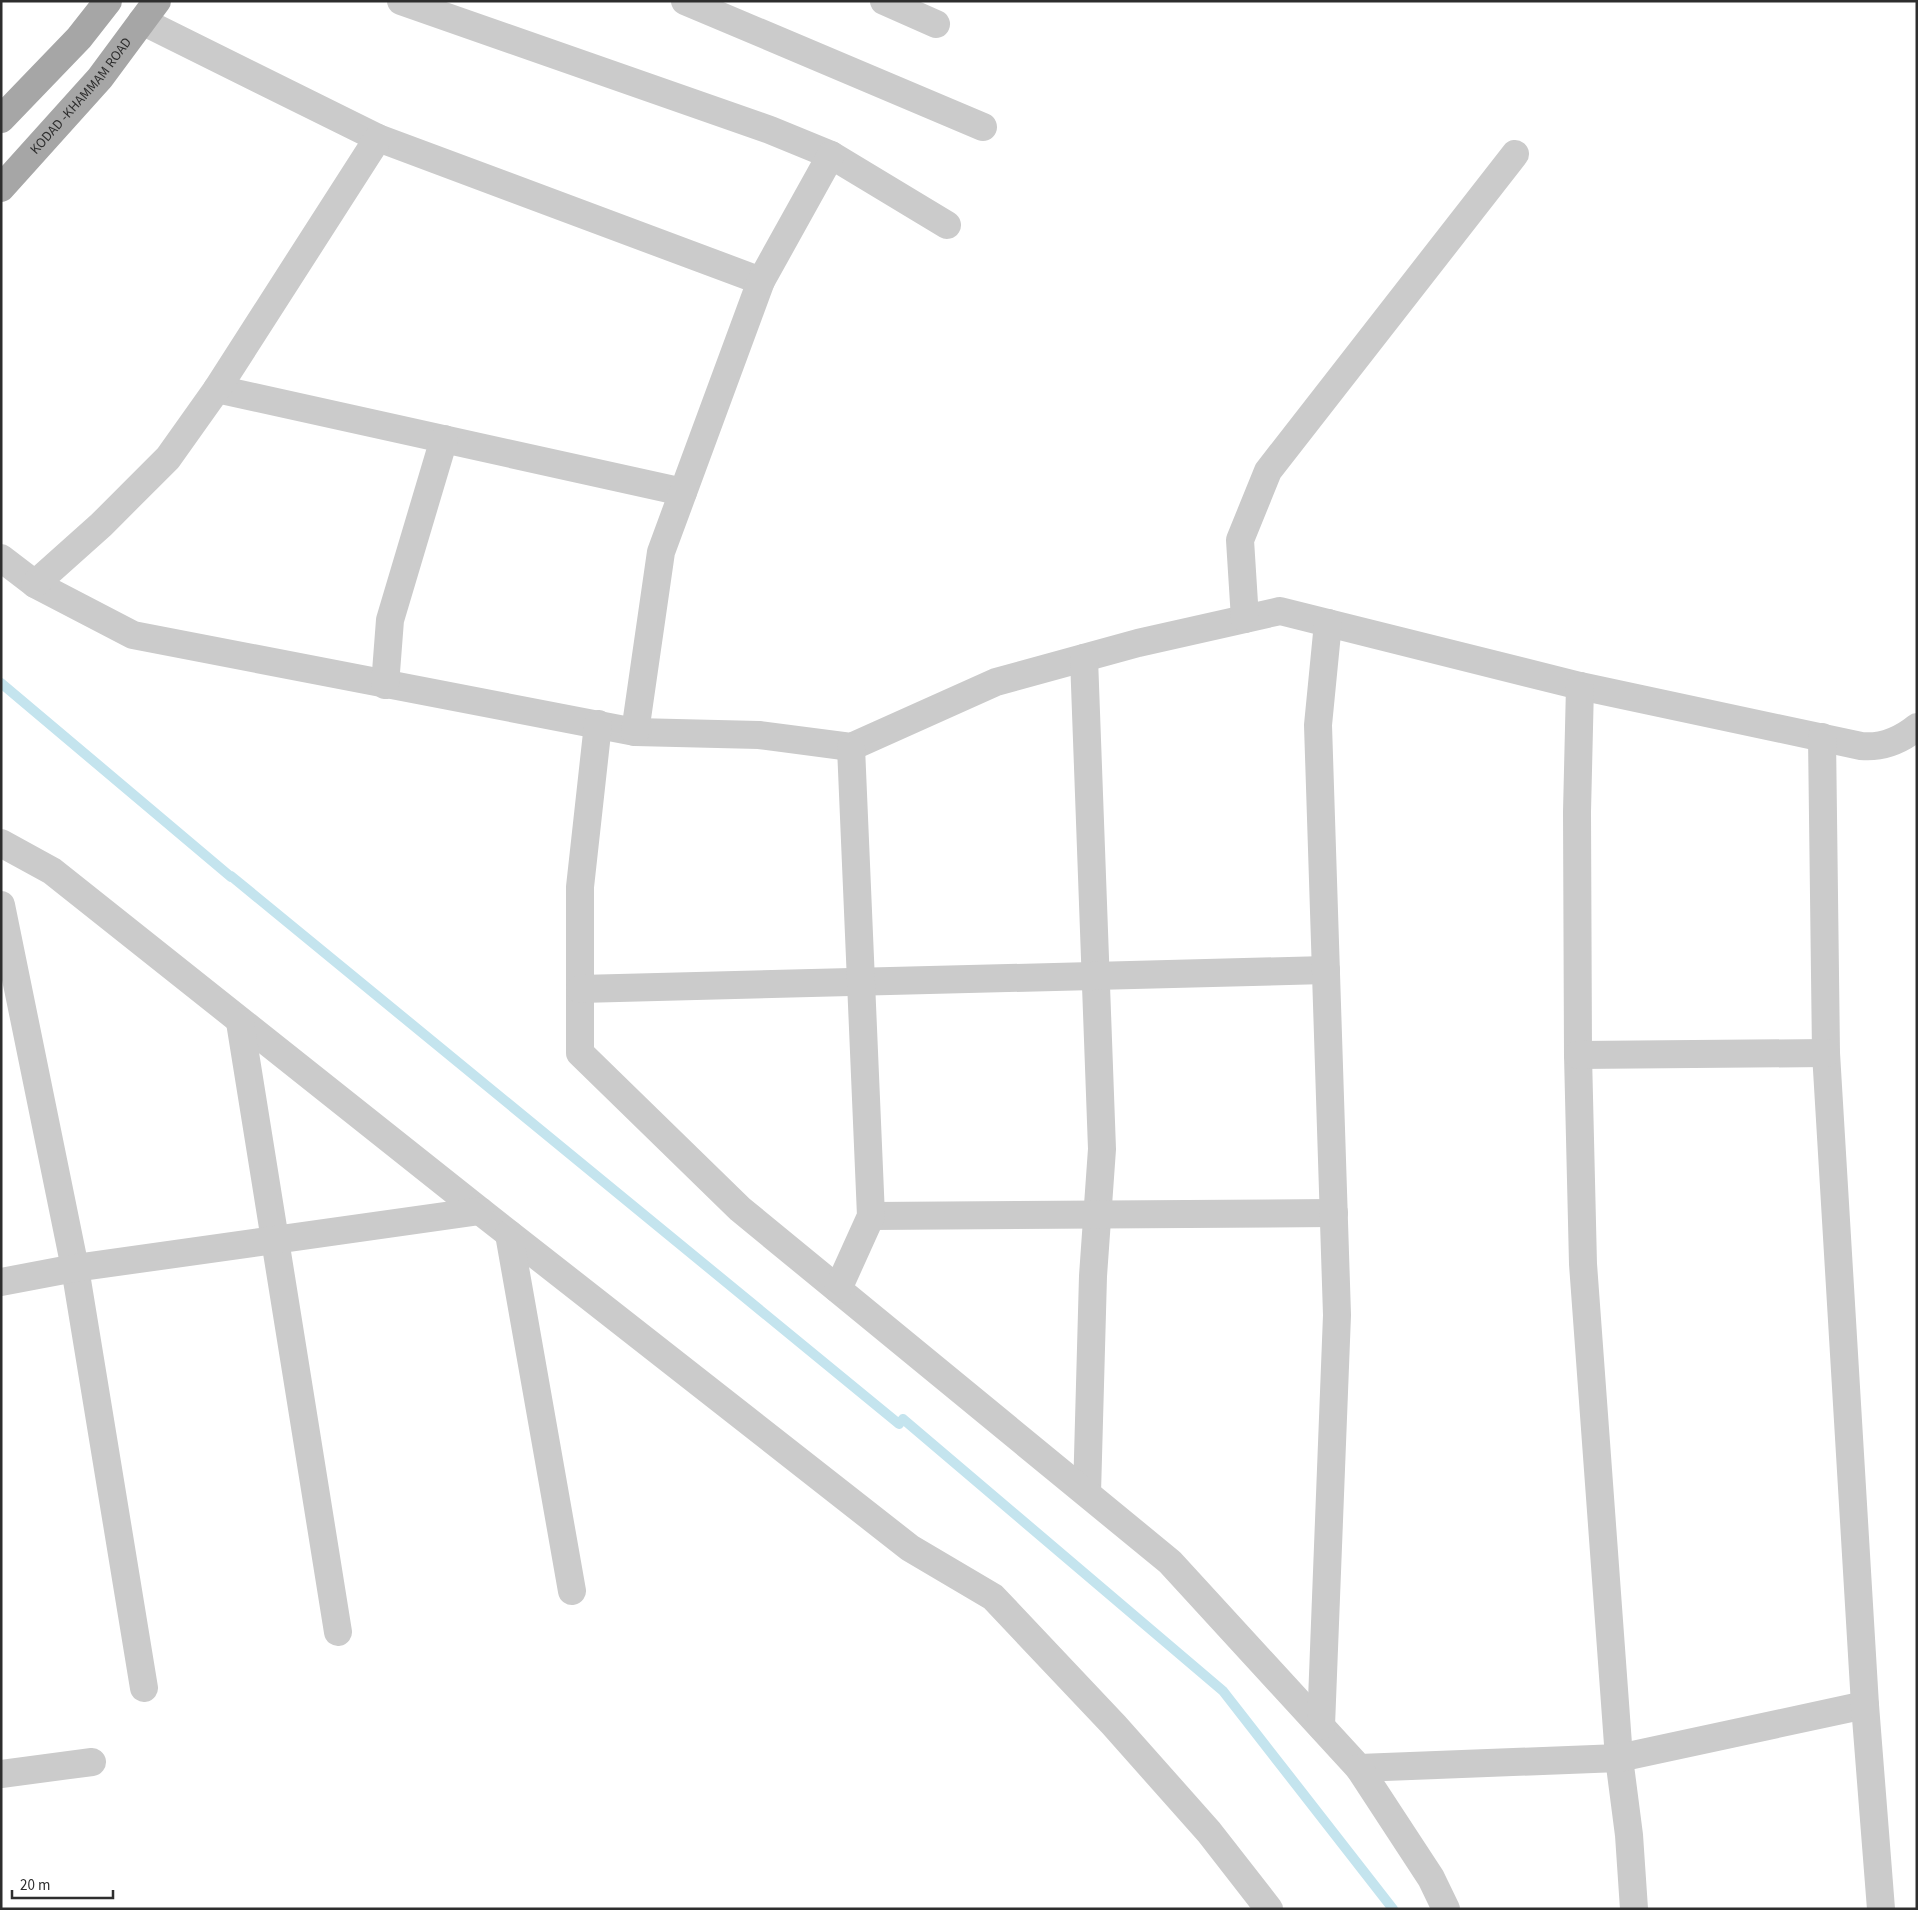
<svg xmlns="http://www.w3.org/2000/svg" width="1918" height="1910" viewBox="0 0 1918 1910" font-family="'Source Sans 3',sans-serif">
	<rect width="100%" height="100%" fill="#fff"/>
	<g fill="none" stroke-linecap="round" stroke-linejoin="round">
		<polyline stroke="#c4e4ee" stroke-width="10" points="1,683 231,877 231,876 899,1424 903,1419 1223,1691 1393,1909"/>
		<g stroke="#cbcbcb" stroke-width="28">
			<polyline points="401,1 770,130 831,155 947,225"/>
			<polyline points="685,1 983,127"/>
			<polyline points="884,1 936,24"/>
			<polyline points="142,21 378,138 761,281"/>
			<polyline points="217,389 683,492"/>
			<path d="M1,558L35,584L133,635L635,732L759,735L851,747L996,682L1138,643L1280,611L1580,686L1861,746C1882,748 1901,740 1917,727"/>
			<polyline points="35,584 101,525 168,458 217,389 378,138"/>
			<polyline points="1245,619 1240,540 1268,471 1515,154"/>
			<polyline points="1084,658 1102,1149 1093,1276 1087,1493"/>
			<polyline points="385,685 390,620 444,439"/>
			<polyline points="1580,686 1577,812 1578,1055 1583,1264 1619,1758 1629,1835 1634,1909"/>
			<polyline points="598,724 580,887 580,1053 740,1209 1170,1562 1359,1768 1619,1758 1865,1705"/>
			<polyline points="635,732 661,552 761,281 831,155"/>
			<polyline points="1822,737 1826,1053 1865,1705 1881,1909"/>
			<polyline points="1,843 52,871 480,1211 910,1548 993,1597 1114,1725 1209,1832 1269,1909"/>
			<polyline points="1,905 75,1268 144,1688"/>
			<polyline points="580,989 1326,970"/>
			<polyline points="240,1022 338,1632"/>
			<polyline points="1578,1055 1826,1053"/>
			<polyline points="871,1216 1334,1213"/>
			<polyline points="509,1234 572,1591"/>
			<polyline points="1,1282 75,1268 480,1211"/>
			<polyline points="838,1289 871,1216 851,747"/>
			<polyline points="1321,1726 1337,1315 1318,725 1328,623"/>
			<polyline points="1359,1768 1431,1878 1446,1909"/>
			<polyline points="1,1774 92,1762"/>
		</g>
		<g stroke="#a6a6a6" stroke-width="28">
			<polyline points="1,119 79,38 108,1"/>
			<path id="s1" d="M1,188L100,78L157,1"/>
		</g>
	</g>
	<g text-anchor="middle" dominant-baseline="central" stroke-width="5" stroke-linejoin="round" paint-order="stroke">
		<g font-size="14" fill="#2e2e2e" stroke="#fff">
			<text stroke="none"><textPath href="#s1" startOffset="122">KODAD -KHAMMAM ROAD</textPath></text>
		</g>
	</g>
	<rect width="1918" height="1910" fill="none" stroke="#2e2e2e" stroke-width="5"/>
	<path d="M12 1890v8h101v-8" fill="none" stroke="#2e2e2e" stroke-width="2.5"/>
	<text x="20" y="1890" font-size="15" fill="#2e2e2e" stroke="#ffffff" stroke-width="4" paint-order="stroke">20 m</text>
</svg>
